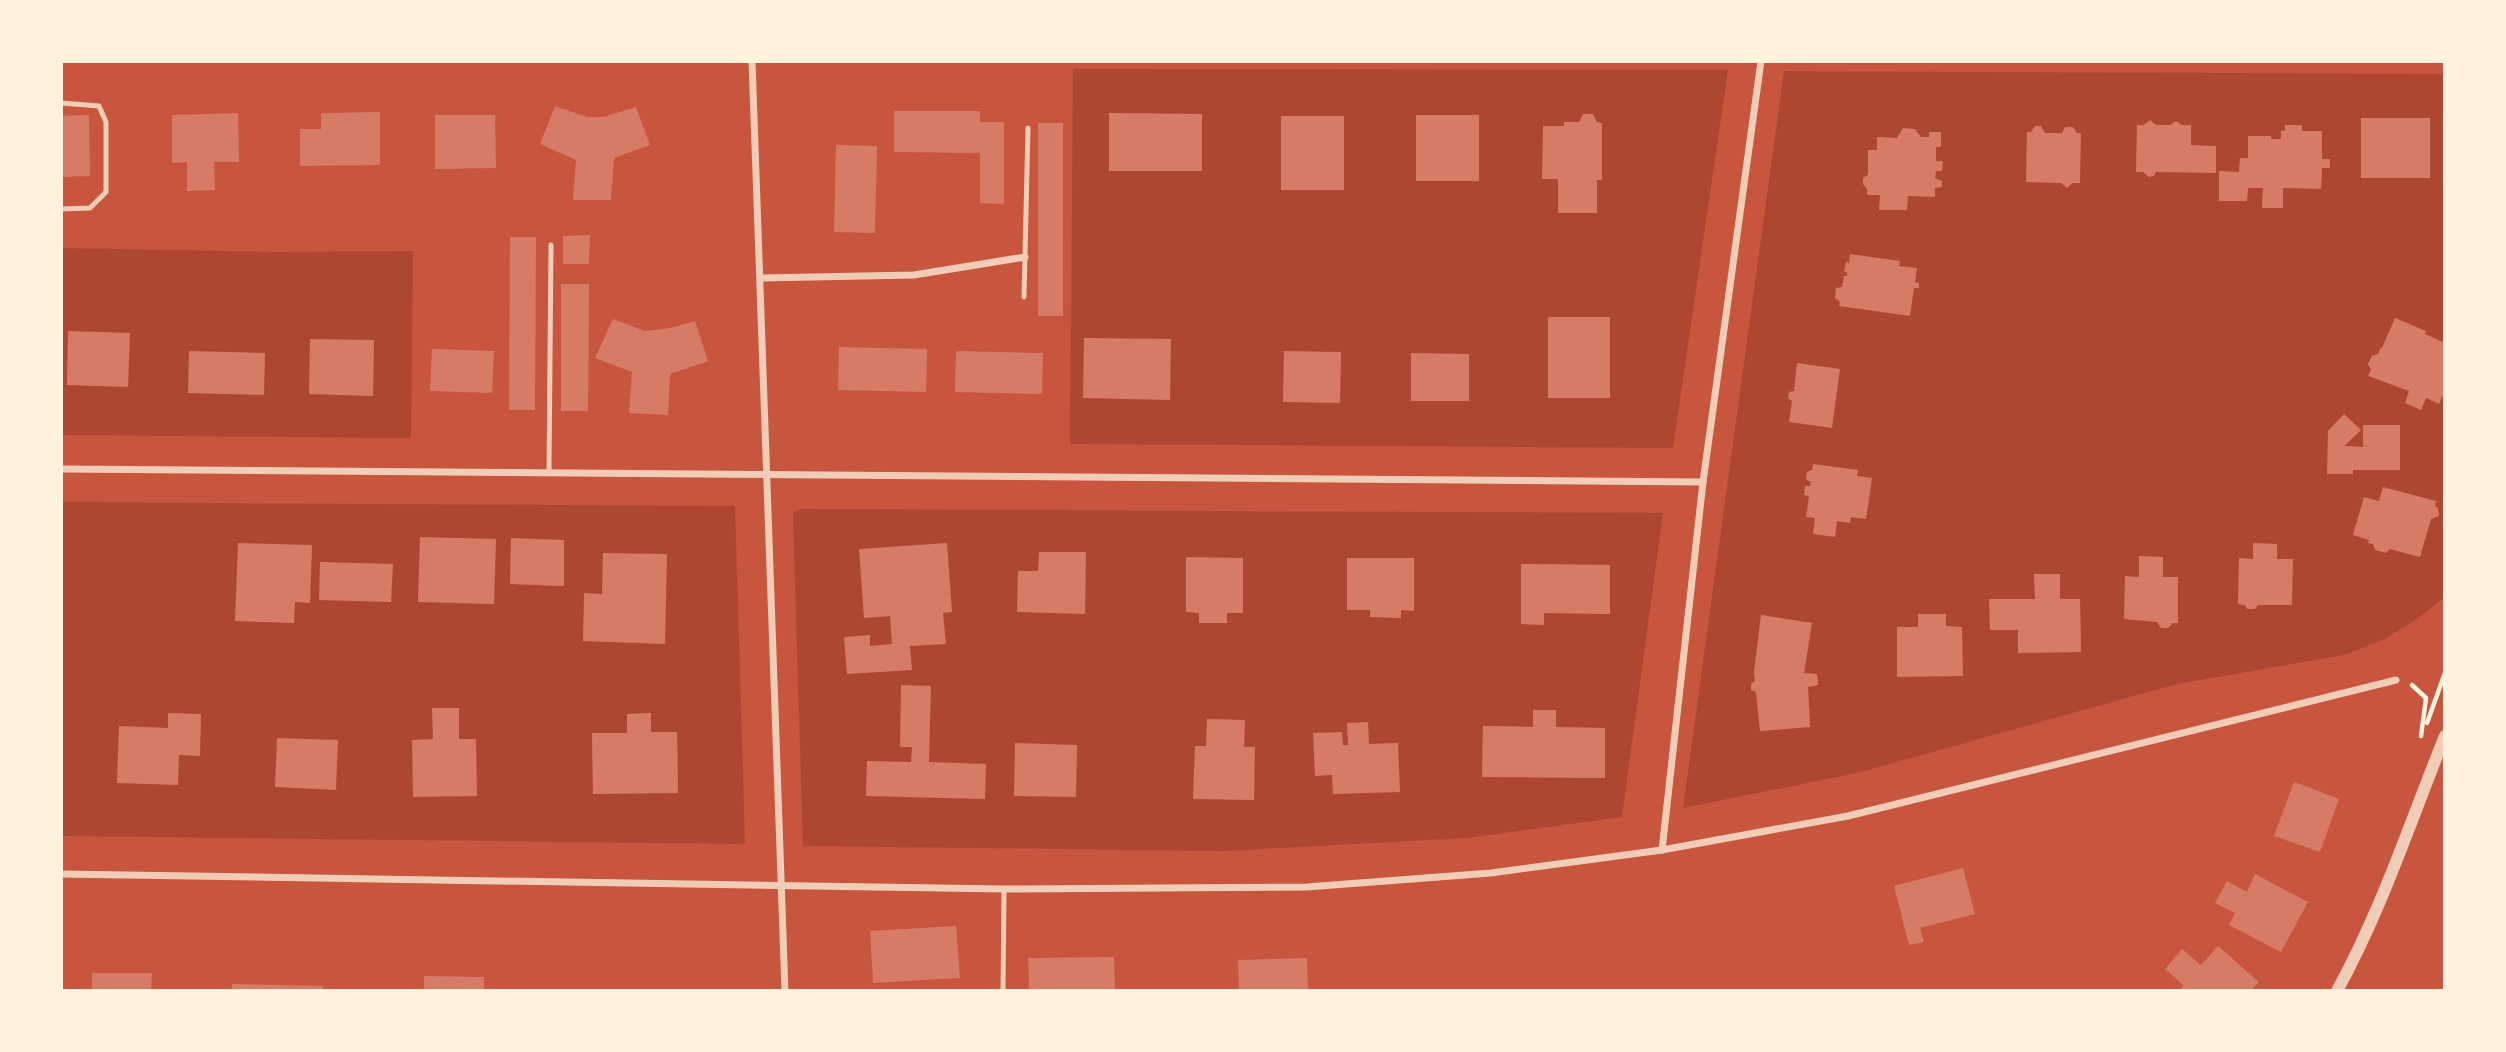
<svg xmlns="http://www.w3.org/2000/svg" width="2506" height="1052" viewBox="0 0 2506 1052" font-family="Arial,sans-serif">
	<rect width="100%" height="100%" fill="#c8553d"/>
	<g fill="#ae4732" fill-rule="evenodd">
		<path d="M1073,69L1728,70L1673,448L1070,444ZM1109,113L1202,114V171H1109Z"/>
		<path d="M1784,71L2445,74V596L2443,599L2414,621L2383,640L2344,655L2177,684L1857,773L1683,808ZM2286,125H2302V131L2322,132V159L2330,160V167L2322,168L2321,188H2283V208H2262L2263,188H2248L2247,201H2219V172H2239L2240,158H2248V136H2270L2271,139H2281V131H2285ZM2344,414L2361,430L2344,446L2363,447L2364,425H2400V469L2353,470L2328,474V431ZM2035,574H2060V599H2080L2081,652L2018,653V630H1990V599H2035ZM1762,615L1812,623L1804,673L1817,674L1818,685L1808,687L1810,727L1760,731L1756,692L1751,690V684L1755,681L1754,672Z"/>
		<polygon points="61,248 277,252 413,251 411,438 61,435"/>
		<path d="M61,502L735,506L745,842L742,844L61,836ZM511,539L564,540L563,586L510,584ZM650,713L651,732H677L678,792L593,794L592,733H627V714Z"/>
		<path d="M801,509L1663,513L1622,817L1466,838L1224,851L803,846L793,516L794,512ZM1521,564L1610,565V614L1544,613V624H1521ZM1533,710H1555L1556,727L1605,728V778L1482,777L1483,726L1533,727Z"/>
	</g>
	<g fill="#d67c66">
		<polygon points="555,106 587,117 603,117 636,107 650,145 614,158 611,200 573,200 576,160 540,144"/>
		<polygon points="894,111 980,111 980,122 1004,122 1004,204 980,203 980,153 894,152"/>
		<polygon points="380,112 380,165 300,166 300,129 321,129 321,113"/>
		<polygon points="238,113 239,162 214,162 215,190 187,191 187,162 172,163 172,115"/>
		<polygon points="1109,113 1202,114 1202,171 1109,171"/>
		<polygon points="1583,114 1593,114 1597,122 1602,123 1602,180 1597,180 1597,213 1558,213 1558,179 1542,179 1543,126 1564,126 1564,122 1579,122"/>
		<polygon points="89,115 90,176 61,177 61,116"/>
		<polygon points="435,115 495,115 496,168 435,169"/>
		<rect x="1416" y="115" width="63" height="66"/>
		<rect x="1281" y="116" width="63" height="74"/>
		<rect x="2361" y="118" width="69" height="60"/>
		<polygon points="2150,120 2156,125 2170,125 2176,121 2182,125 2191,125 2191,145 2216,146 2216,173 2156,172 2154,176 2149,177 2143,172 2136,172 2137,125 2144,125"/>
		<rect x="1038" y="123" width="25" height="193"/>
		<polygon points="2285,125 2302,125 2302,131 2322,131 2322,159 2330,159 2330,168 2322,168 2321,189 2283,188 2283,208 2262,208 2263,188 2248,188 2247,201 2219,201 2219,171 2239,172 2240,158 2248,158 2248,136 2271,136 2271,139 2281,139 2281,130 2285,131"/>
		<polygon points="2035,126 2041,126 2045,133 2062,133 2065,127 2073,127 2077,133 2081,133 2080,183 2073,183 2067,188 2061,183 2026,182 2027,132 2031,132"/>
		<polygon points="1903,128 1915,129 1921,137 1929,137 1929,132 1941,132 1941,147 1936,147 1936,161 1943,161 1942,171 1936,171 1935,178 1942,181 1942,187 1935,188 1935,197 1908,196 1907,210 1879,210 1880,195 1867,195 1867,189 1863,184 1863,178 1868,175 1868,150 1877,150 1877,137 1897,138"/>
		<polygon points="836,145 877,146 875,233 834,232"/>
		<polygon points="590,235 589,264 563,264 563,236"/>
		<polygon points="510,237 536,237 535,410 509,410"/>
		<polygon points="1850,254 1900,261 1899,266 1917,268 1915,282 1919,283 1919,288 1914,288 1910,316 1839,306 1840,302 1835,298 1836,288 1842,287 1844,276 1847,276 1847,272 1844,272 1846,262 1849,263"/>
		<polygon points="561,284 589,284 588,411 561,411"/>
		<rect x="1548" y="317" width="62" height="81"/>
		<polygon points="2395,318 2426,331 2425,334 2445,343 2445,395 2443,395 2439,404 2426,398 2421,410 2405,403 2409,391 2368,376 2371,370 2368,364 2372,356 2378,354 2381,347 2382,348"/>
		<polygon points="613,319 645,331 671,328 695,321 708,361 670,374 668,415 629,413 632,372 595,358"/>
		<polygon points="68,331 130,333 128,387 67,385"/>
		<polygon points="1084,338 1171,339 1170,400 1083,398"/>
		<polygon points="310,339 374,340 373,396 309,394"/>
		<polygon points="839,347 927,349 926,392 838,390"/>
		<polygon points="432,349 494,351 492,393 430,391"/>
		<polygon points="189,351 265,353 264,395 188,393"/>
		<polygon points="956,351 1043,353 1042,394 955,392"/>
		<polygon points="1284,351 1341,352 1340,403 1283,402"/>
		<polygon points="1411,353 1469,354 1469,401 1411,401"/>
		<polygon points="1797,363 1840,369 1832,428 1789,422 1792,401 1788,398 1789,392 1794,391"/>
		<polygon points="2344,414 2361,430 2344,446 2363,447 2363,425 2400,425 2400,470 2353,470 2353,474 2327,474 2328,431"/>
		<polygon points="1813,464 1858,470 1857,476 1872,478 1866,519 1851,517 1850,523 1837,521 1835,537 1813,534 1815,518 1806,517 1809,496 1804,495 1805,486 1810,486 1811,482 1806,479 1807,472 1812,470"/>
		<polygon points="2383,487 2436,501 2435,506 2438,508 2439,516 2431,519 2420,557 2390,549 2386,553 2375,550 2373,544 2368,543 2369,540 2353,535 2364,497 2379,501"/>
		<polygon points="420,537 496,539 494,604 418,602"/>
		<polygon points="511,538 564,540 564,586 510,584"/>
		<polygon points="238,543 312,545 310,603 295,602 294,623 235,621"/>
		<polygon points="947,543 952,612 943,613 946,644 910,646 912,670 847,674 844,637 870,635 870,646 892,644 890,616 864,618 859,549"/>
		<polygon points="2253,543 2277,544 2277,559 2293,559 2292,605 2258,605 2255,609 2247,609 2245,605 2238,604 2239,558 2253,559"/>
		<polygon points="1039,552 1086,552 1085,614 1017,612 1018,571 1038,571"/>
		<polygon points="603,553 667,554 665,644 583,641 584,593 602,594"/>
		<polygon points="2139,556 2163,557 2163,577 2178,577 2178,623 2173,623 2168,628 2161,628 2157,622 2124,619 2125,576 2139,577"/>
		<polygon points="1186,557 1243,558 1243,613 1227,613 1227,623 1199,623 1199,613 1186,612"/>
		<polygon points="1347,558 1414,558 1414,611 1401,610 1401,618 1370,617 1370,610 1347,610"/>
		<polygon points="320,562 393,564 391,602 319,600"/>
		<polygon points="1521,564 1610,565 1610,614 1544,613 1544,625 1521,624"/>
		<polygon points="2034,574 2060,574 2060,599 2080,599 2081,652 2018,653 2018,630 1990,630 1989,599 2035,599"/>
		<polygon points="1918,614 1946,614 1946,626 1962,627 1963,676 1897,677 1897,627 1918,627"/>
		<polygon points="1761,615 1812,623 1804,673 1817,674 1818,685 1808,687 1810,727 1760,731 1756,692 1751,690 1751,684 1755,681 1754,672"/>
		<polygon points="901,685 931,686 929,762 986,764 985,799 866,796 867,761 911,762 912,747 900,747"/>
		<polygon points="432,708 459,708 459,739 476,739 477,796 413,797 412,740 433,739"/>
		<polygon points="1533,710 1556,710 1556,727 1605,728 1605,778 1482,777 1483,726 1533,727"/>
		<polygon points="168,713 201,714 200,756 179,755 178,785 117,783 119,726 168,728"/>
		<polygon points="651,713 651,732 677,732 678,793 593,794 592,733 627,733 627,714"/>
		<polygon points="1207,719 1245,720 1244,747 1255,747 1254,800 1193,799 1195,746 1206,746"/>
		<polygon points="1368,722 1369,744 1398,743 1400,792 1333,794 1332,775 1315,776 1313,733 1342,732 1343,745 1348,745 1347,723"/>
		<polygon points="277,738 338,740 336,790 275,787"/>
		<polygon points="1015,743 1077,745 1076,797 1014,796"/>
		<polygon points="2294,782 2339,799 2320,852 2274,836"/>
		<polygon points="1963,868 1975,914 1920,928 1924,942 1909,945 1894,886"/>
		<polygon points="2255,874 2308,902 2281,952 2229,925 2235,913 2215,903 2227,881 2247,892"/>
		<polygon points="956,926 960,978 873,983 870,931"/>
		<polygon points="2218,946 2259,982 2250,991 2180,991 2183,985 2165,969 2182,949 2201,965"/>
		<polygon points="1114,957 1115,991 1029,991 1028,958"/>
		<polygon points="1307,958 1308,991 1239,991 1238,960"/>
		<polygon points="92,973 152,973 151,991 92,991"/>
		<polygon points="424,976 484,977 484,991 424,991"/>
		<polygon points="232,984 323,986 323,991 232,991"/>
	</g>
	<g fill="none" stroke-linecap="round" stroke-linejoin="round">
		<g stroke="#fff3e0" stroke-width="4.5">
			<polyline points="2412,685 2426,698 2421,736"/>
			<polyline points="2427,723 2445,673"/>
		</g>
		<g stroke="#f1ccb7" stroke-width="5">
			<polyline points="61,103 99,106 106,122 106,192 90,208 61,209"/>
			<polyline points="1024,297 1028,128"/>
			<polyline points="549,473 551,245"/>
			<polyline points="1003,991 1004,889"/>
		</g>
		<g stroke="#f1ccb7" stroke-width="7">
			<polyline points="752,61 785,991"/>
			<polyline points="761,278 914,275 1025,257"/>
			<polyline points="61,469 1703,482"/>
			<polyline points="1662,850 1703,482 1761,61"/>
			<polyline points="61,874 1004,889 1307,887 1491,873 1662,850 1848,816 2396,680"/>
		</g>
		<path stroke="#f1ccb7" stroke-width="12" d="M2337,991C2382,909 2410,822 2445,736"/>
	</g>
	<rect width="2506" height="1052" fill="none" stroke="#fff3e0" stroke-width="126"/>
</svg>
